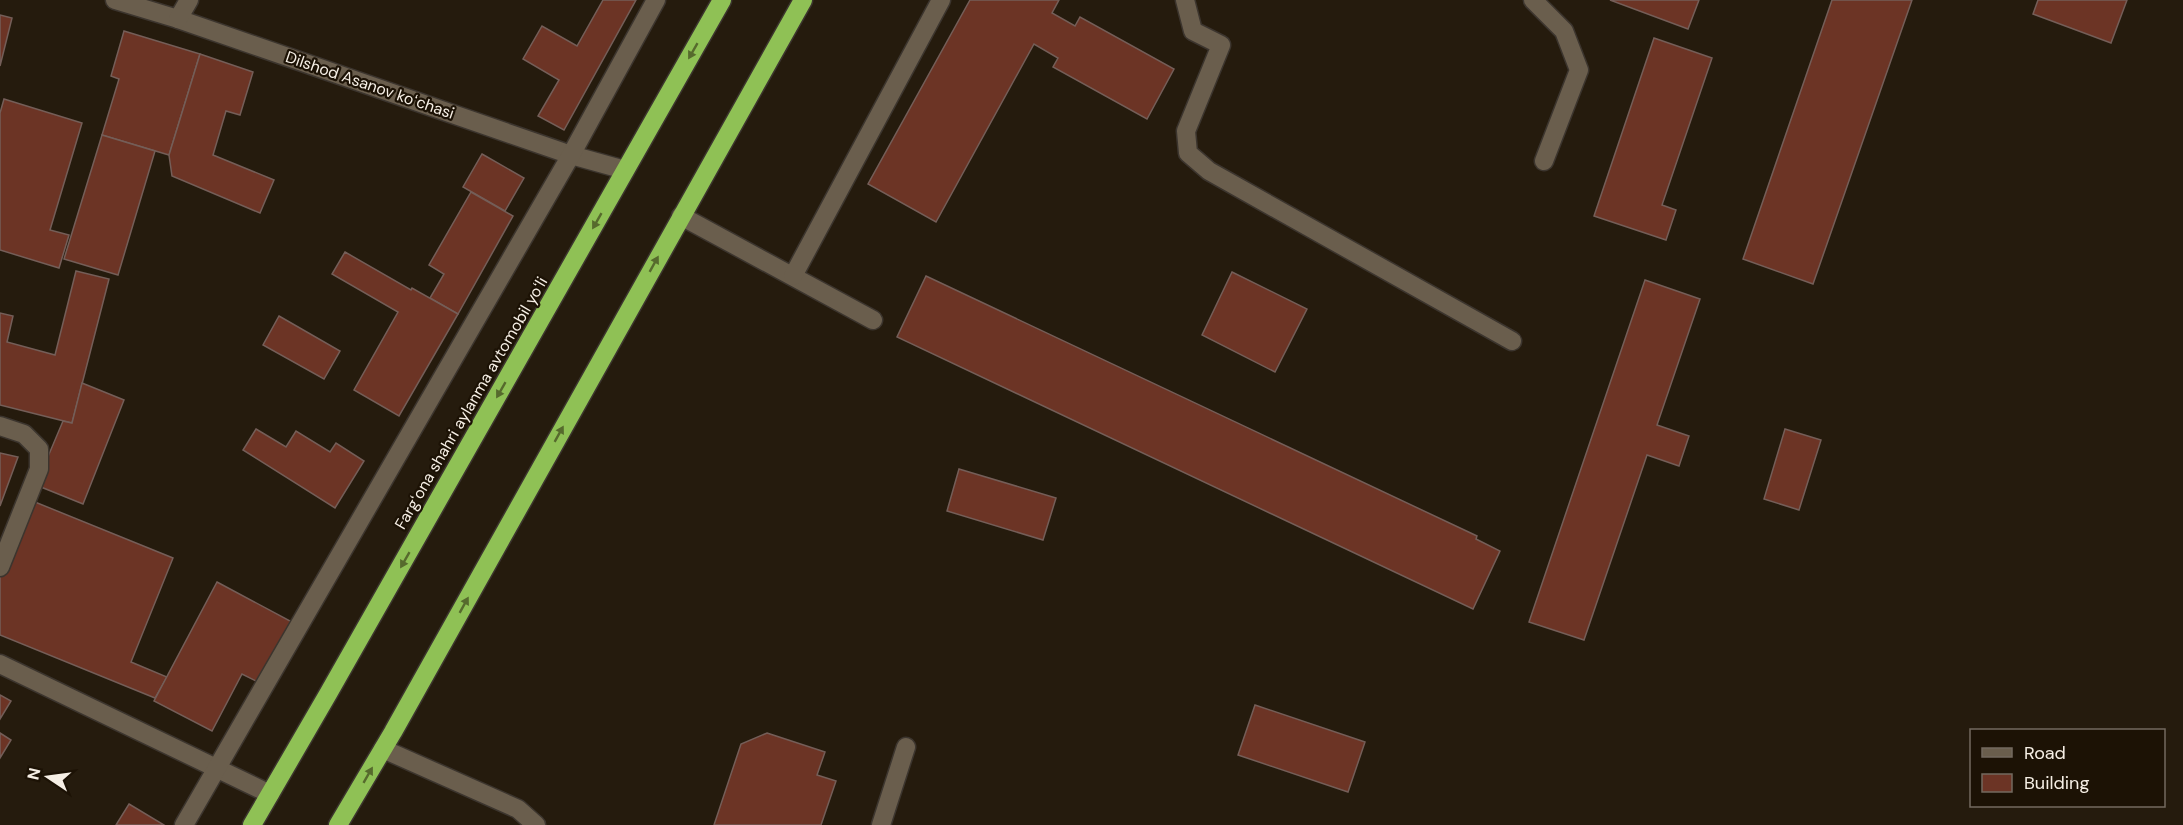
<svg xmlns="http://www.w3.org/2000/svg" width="2183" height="825" viewBox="0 0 2183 825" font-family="'DM Sans',sans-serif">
	<rect width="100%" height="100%" fill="#251b0d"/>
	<g fill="#6c3425" stroke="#745e58" stroke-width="1.5">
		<polygon points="603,0 636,0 564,130 538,116 559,80 523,59 542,26 577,46"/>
		<polygon points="970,0 1059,0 1052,13 1075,26 1080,17 1174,69 1147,119 1053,67 1058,58 1034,44 936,222 868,184"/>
		<polygon points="1610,0 1699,0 1688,29"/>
		<polygon points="1832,0 1912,0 1813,284 1743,259"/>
		<polygon points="2038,0 2127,0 2111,43 2033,14"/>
		<polygon points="0,15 12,18 0,66"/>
		<polygon points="124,31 200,54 169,155 102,135 119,79 111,76"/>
		<polygon points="1654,38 1712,58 1662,205 1676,210 1666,240 1594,216"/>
		<polygon points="200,54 253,72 240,115 226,111 213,155 274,180 260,213 172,176 169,155"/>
		<polygon points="4,99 82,123 50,230 69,235 59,268 0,250 0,113"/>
		<polygon points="102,135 155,151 118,275 64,259"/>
		<polygon points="482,154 524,178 505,211 463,187"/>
		<polygon points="471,192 513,216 458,314 430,298 444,274 429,265"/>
		<polygon points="345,252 411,290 412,288 458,314 399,416 354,390 398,312 332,274"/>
		<polygon points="76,271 109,279 72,423 0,405 0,313 13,316 7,342 55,355"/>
		<polygon points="1232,272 1307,309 1275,372 1202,335"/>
		<polygon points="926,276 1477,536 1476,539 1500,551 1473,609 897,337"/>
		<polygon points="1645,280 1700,299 1657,425 1689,436 1679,466 1647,455 1584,640 1529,622"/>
		<polygon points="279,316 340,351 324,379 263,345"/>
		<polygon points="82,383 124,400 83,504 36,485 63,421 72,423"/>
		<polygon points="256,429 286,447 296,431 330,452 336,443 364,461 335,508 243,450"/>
		<polygon points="1785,429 1821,440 1799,510 1764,499"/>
		<polygon points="0,453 18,457 0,506"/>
		<polygon points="959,469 1056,498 1043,540 947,511"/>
		<polygon points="30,500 173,558 131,662 167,677 155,698 0,635 0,575"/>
		<polygon points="217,582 292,622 260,683 242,674 212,731 154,701"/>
		<polygon points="0,695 11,701 0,719"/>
		<polygon points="1255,705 1365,742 1348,792 1238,755"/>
		<polygon points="0,733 11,740 0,758"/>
		<polygon points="767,733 825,752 817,775 836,781 821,825 714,825 741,744"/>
		<polygon points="129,804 164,825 116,825"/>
	</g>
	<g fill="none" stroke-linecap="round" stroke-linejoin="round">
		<defs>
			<g id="minor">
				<polyline points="115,0 178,19 571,155 625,170"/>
				<polyline points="1185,0 1193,31 1221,45 1186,131 1188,153 1209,171 1512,341"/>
				<polyline points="1533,0 1564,31 1579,70 1544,161"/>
				<polyline points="178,19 189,0"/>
				<polyline points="681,216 873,320"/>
				<polyline points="793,276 941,0"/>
				<polyline points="0,426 24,434 39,449 39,469 0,567"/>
				<polyline points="0,664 270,794"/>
				<polyline points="383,749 518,809 536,825"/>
				<polyline points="184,825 571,155 656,0"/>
				<polyline points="881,825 906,747"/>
			</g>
			<g id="highway">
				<polyline points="252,825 328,694 722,0"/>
				<polyline points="338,825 393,732 803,0"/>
			</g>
		</defs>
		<use href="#minor" stroke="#3c352e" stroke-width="21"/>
		<use href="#highway" stroke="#3c352e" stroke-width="21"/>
		<use href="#minor" stroke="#6a5e4d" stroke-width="18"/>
		<use href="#highway" stroke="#8fc155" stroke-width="18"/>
	</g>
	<defs><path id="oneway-solid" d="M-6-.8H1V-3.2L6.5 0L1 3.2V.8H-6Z" transform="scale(1.5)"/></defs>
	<g fill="#566a2d">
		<use href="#oneway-solid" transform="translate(693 51) rotate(120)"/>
		<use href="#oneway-solid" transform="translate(597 221) rotate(120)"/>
		<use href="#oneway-solid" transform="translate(654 264) rotate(-61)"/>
		<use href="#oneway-solid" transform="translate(501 390) rotate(120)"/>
		<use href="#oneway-solid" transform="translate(559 434) rotate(-61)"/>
		<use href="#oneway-solid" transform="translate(405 560) rotate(120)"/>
		<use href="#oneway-solid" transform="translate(464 605) rotate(-61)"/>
		<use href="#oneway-solid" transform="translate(368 775) rotate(-60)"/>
	</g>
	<g text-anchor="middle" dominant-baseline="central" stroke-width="4.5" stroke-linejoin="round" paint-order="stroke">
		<g font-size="16" fill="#f6efe5" stroke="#1c1205">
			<text transform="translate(370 85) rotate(19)">Dilshod Asanov koʻchasi</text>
			<text transform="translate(471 403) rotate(-60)">Fargʻona shahri aylanma avtomobil yoʻli</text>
		</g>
	</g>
	<rect x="1970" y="729" width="195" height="78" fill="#1c1205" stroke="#736a5f" stroke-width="1.5"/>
	<rect x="1982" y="748" width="30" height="9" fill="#6a5e4d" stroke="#736a5f" stroke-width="1.5"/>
	<text x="2024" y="759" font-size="18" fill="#f6efe5">Road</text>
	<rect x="1982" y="774" width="30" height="18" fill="#6c3425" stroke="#736a5f" stroke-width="1.5"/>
	<text x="2024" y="789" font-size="18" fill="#f6efe5">Building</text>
	<g transform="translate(48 777) rotate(283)" stroke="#1c1205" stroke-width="4.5" paint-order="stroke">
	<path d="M0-4.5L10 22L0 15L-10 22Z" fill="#f6efe5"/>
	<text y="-9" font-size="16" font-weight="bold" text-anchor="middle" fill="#f6efe5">N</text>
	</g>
</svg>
